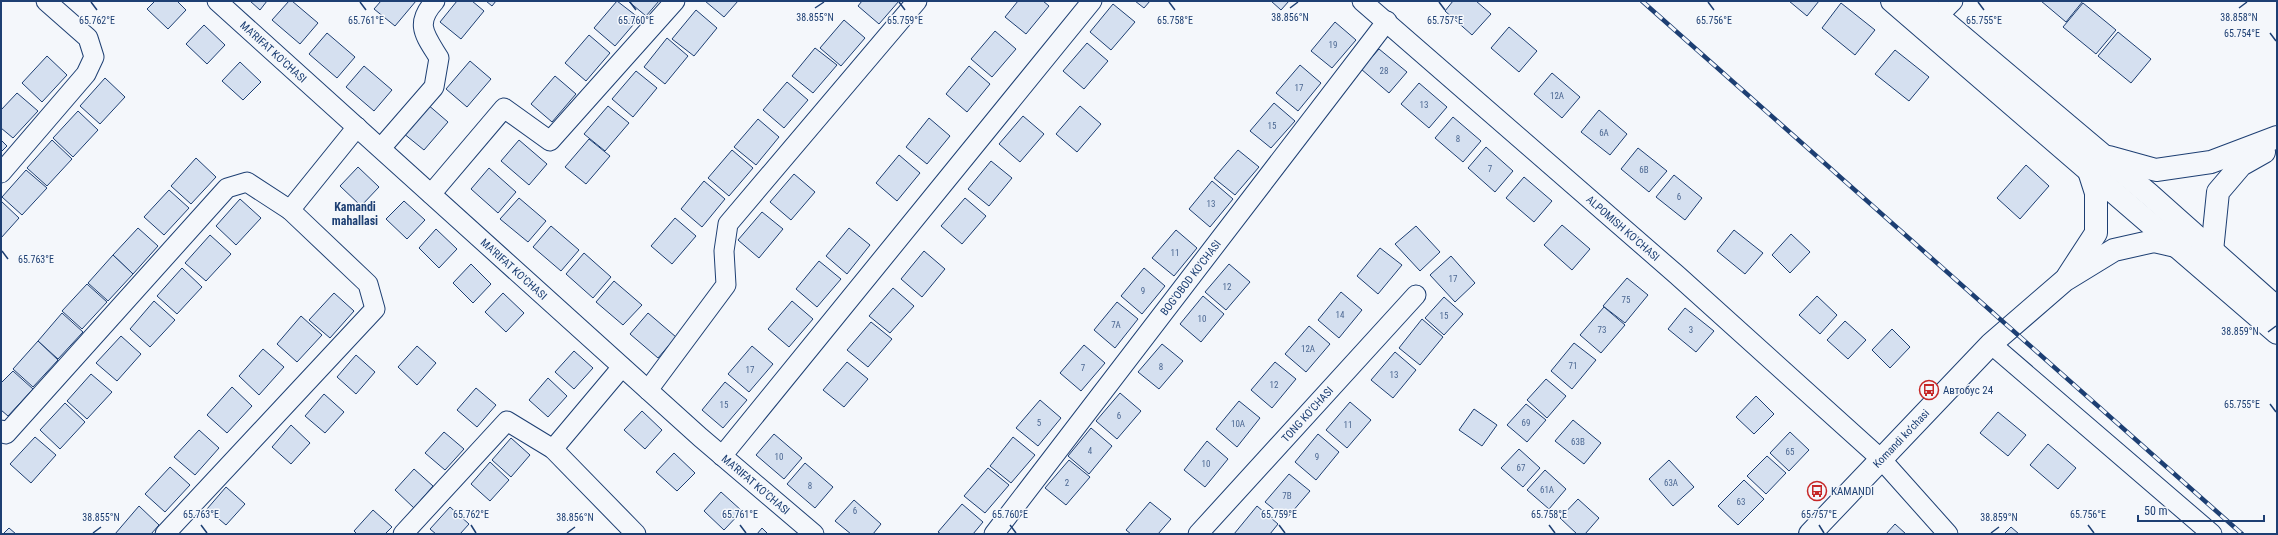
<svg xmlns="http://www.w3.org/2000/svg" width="2278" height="535" viewBox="0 0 2278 535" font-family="'Roboto Condensed',sans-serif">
	<rect width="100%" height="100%" fill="#f4f7fb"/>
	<g fill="#d5e0f0" stroke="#1d3f73">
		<polygon points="155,1 177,1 186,10 168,29 147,9"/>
		<polygon points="250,1 267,1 260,10"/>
		<polygon points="289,1 292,1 318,23 300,44 272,20"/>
		<polygon points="381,1 416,1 395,26 374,9"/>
		<polygon points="457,1 472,1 484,11 461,39 440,22"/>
		<polygon points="486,1 496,1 492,6"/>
		<polygon points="617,1 639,18 615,46 594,28"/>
		<polygon points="628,1 659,1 646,16"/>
		<polygon points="705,1 738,1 724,17"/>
		<polygon points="862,1 899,1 879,24 858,6"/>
		<polygon points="1018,1 1043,1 1049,6 1026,34 1005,17"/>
		<polygon points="1135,1 1150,1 1144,8"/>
		<polygon points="1271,1 1289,1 1281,10"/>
		<polygon points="1453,1 1476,1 1491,14 1472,35 1445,11"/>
		<polygon points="1789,1 1819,1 1807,16"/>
		<polygon points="2041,1 2083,1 2066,22"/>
		<polygon points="1841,3 1875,30 1855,55 1822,28"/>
		<polygon points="2083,3 2116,30 2096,54 2063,27"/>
		<polygon points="1113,4 1135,22 1111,50 1090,32"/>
		<polygon points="696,10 717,28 694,56 672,39"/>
		<polygon points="844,20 865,38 841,66 820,48"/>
		<polygon points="1335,22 1356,40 1332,68 1311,51"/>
		<polygon points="204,25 225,45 207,64 186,44"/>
		<polygon points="1509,27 1537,51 1519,72 1491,48"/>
		<polygon points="995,31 1016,49 992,77 971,59"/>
		<polygon points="2118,32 2151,59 2131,83 2098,56"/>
		<polygon points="327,33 355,57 337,78 309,54"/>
		<polygon points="589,35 610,53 586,81 565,63"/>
		<polygon points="667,38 688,56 665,84 644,67"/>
		<polygon points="1087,43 1108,61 1084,89 1063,71"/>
		<polygon points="815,48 837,65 813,93 792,76"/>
		<polygon points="1379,49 1407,72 1389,93 1361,69"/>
		<polygon points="1895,50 1929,77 1909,101 1875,74"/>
		<polygon points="47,56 67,75 42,102 22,83"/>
		<polygon points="470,61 491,79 467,107 446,89"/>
		<polygon points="240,62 261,82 243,100 222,81"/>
		<polygon points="1300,65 1321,83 1298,111 1276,93"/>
		<polygon points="364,66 392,90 374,111 346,87"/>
		<polygon points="969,66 990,84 967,112 946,94"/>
		<polygon points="636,71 657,88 633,117 612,99"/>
		<polygon points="1552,73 1580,97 1562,118 1534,94"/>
		<polygon points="555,76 576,94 552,122 531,104"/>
		<polygon points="105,78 125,97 100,124 80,106"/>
		<polygon points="787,82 808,100 784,128 763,110"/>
		<polygon points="1419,83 1447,107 1429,128 1401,104"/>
		<polygon points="17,93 38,111 13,138 1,128 1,110"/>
		<polygon points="1274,103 1295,121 1271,148 1250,131"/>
		<polygon points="427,104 448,122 424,150 403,133"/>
		<polygon points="608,106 629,123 605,151 584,134"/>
		<polygon points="1080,106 1101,124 1077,152 1056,134"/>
		<polygon points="1599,110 1627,134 1610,155 1581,132"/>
		<polygon points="78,111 98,130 73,157 53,138"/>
		<polygon points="1023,116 1044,134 1020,162 999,144"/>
		<polygon points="1453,117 1481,141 1463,162 1435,138"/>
		<polygon points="929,118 950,136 927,164 906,147"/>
		<polygon points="758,119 779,137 756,165 734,147"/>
		<polygon points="589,139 610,156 586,184 565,167"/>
		<polygon points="1,140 7,146 1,152"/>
		<polygon points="52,140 72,159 47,186 27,168"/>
		<polygon points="519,140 547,164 529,185 501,161"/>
		<polygon points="1486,147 1513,171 1495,192 1468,168"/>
		<polygon points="1638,148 1667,171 1649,192 1621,169"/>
		<polygon points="732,150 753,168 729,196 708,178"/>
		<polygon points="1238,150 1259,167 1235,195 1214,178"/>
		<polygon points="899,155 920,173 897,201 876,183"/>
		<polygon points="196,158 216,177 191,204 171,186"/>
		<polygon points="991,161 1012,178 989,206 968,189"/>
		<polygon points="2026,165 2049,186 2020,219 1997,198"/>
		<polygon points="358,167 379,187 361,206 340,186"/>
		<polygon points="489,168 516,192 498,213 471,189"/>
		<polygon points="26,170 47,188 22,215 2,197"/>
		<polygon points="794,174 815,192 791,220 770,202"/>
		<polygon points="1674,175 1702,198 1685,220 1656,197"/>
		<polygon points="1524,177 1552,201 1534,222 1506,198"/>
		<polygon points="704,181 725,199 702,227 681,209"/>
		<polygon points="1212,181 1233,199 1210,227 1189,209"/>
		<polygon points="169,190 189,208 164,235 144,217"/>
		<polygon points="519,198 546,221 528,242 500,219"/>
		<polygon points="965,198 986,216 962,244 941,226"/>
		<polygon points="240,199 261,218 236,245 216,226"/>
		<polygon points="1,201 19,218 1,238"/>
		<polygon points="404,201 425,220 407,239 386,219"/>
		<polygon points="762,212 783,229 759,258 738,240"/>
		<polygon points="675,218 696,236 672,264 651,246"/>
		<polygon points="1562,225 1590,249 1572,270 1544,245"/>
		<polygon points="551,226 579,250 561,271 533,247"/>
		<polygon points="1416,226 1440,252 1420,271 1395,244"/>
		<polygon points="138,228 158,246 133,274 113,255"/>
		<polygon points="849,228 870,245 847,274 826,256"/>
		<polygon points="436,229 457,249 439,268 419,248"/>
		<polygon points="1176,230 1197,248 1174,276 1152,258"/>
		<polygon points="1734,230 1763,253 1745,274 1717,251"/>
		<polygon points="1791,234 1810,252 1790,273 1772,255"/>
		<polygon points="210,235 231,254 206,281 185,263"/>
		<polygon points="1380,248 1402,265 1378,294 1357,276"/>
		<polygon points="924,251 945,269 922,297 901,279"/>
		<polygon points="584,253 611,277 593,298 566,274"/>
		<polygon points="113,255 133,274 108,301 88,283"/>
		<polygon points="1451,256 1475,283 1455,302 1430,275"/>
		<polygon points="819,261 841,279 817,307 796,289"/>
		<polygon points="471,264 491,284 473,303 453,283"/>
		<polygon points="1229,264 1250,282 1226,310 1205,292"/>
		<polygon points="182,268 202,287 177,314 157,296"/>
		<polygon points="1144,268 1165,286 1142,314 1121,296"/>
		<polygon points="1627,278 1648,295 1625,323 1603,306"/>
		<polygon points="614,281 642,305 623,325 596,302"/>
		<polygon points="87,284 107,302 82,329 62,311"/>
		<polygon points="893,288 914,306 890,333 869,316"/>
		<polygon points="1341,292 1362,310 1339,338 1318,320"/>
		<polygon points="334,293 354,311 330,338 309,320"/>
		<polygon points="503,293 524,313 506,332 485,312"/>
		<polygon points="1203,296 1224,314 1201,342 1180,324"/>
		<polygon points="1817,296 1837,315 1820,334 1799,315"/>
		<polygon points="1444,297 1463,314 1444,335 1425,318"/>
		<polygon points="154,301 175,320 150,347 130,329"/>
		<polygon points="792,301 813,319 789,347 768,329"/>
		<polygon points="1117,302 1138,319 1115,348 1094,330"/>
		<polygon points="1604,307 1625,325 1601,353 1580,335"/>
		<polygon points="1685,308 1714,331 1696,352 1668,329"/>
		<polygon points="62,313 83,332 58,359 38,341"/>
		<polygon points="648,313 676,337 658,358 630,334"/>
		<polygon points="301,316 322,335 297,362 277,344"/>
		<polygon points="1422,319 1443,337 1420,365 1399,348"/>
		<polygon points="1845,321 1866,340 1848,359 1827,340"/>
		<polygon points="871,322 892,339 868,367 847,350"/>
		<polygon points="1309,326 1330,344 1306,372 1285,354"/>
		<polygon points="1892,329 1910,347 1890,368 1872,350"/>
		<polygon points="121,336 141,354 117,381 96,363"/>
		<polygon points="38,341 58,360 33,387 13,369"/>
		<polygon points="1574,343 1596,360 1572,389 1551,371"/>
		<polygon points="1162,344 1183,361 1159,389 1138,372"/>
		<polygon points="1084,345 1105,363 1081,391 1060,373"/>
		<polygon points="417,346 436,363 417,385 398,367"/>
		<polygon points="752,346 773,364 749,392 728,374"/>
		<polygon points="263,349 284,367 259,395 239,376"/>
		<polygon points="574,351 593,368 574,389 555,372"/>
		<polygon points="1395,352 1416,370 1393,398 1371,380"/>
		<polygon points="356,355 375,372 356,394 337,377"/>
		<polygon points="847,362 868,379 844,407 823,390"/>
		<polygon points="1275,362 1296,379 1272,408 1251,390"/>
		<polygon points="13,371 33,389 8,416 1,410 1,383"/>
		<polygon points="91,374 112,392 87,419 67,401"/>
		<polygon points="548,378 567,396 548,417 529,400"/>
		<polygon points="1546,379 1566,396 1547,418 1527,400"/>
		<polygon points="725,382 747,400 723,428 702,410"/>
		<polygon points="232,387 252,406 227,433 207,415"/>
		<polygon points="476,388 496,405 477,427 457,410"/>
		<polygon points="1120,393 1141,411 1117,439 1096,421"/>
		<polygon points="324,394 344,412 325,433 305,416"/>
		<polygon points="1756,396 1774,414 1754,434 1736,417"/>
		<polygon points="1040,400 1061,418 1038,446 1016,428"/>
		<polygon points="1239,401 1260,418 1237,447 1216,429"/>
		<polygon points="1350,402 1371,420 1347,448 1326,430"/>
		<polygon points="65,403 85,422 60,449 40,430"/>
		<polygon points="1526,404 1546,420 1527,442 1507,425"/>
		<polygon points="1474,409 1497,425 1482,446 1459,430"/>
		<polygon points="642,411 662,430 645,449 624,430"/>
		<polygon points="1998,412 2026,435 2008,456 1980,433"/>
		<polygon points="1573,420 1601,443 1584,464 1555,441"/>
		<polygon points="291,425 310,443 291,464 272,447"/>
		<polygon points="1091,428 1112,446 1089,474 1068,456"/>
		<polygon points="199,430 219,448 195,475 174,457"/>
		<polygon points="444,432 464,449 445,470 425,453"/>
		<polygon points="1790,432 1809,450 1789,471 1770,453"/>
		<polygon points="774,434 802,458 784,479 756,455"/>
		<polygon points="1318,434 1339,452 1316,480 1295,462"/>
		<polygon points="35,437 56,455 31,483 10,464"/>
		<polygon points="1013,437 1035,455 1011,483 990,466"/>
		<polygon points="511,438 530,455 511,477 492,460"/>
		<polygon points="1207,441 1228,459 1205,487 1184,470"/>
		<polygon points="2048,444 2076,468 2058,489 2030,465"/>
		<polygon points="1519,449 1540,468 1523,487 1501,468"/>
		<polygon points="674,453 695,473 677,491 656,472"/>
		<polygon points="1767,456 1786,473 1766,494 1747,476"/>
		<polygon points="1069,460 1090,477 1066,505 1045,488"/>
		<polygon points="1669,460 1694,487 1673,506 1649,479"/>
		<polygon points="490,462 509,480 490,501 471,484"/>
		<polygon points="805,463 833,487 815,508 787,484"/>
		<polygon points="170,467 190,485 165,512 145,494"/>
		<polygon points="988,468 1009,485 985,513 964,496"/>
		<polygon points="414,469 433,486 414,508 395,490"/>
		<polygon points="1545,470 1566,489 1549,509 1527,490"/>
		<polygon points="1289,474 1310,491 1286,519 1265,502"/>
		<polygon points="1744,480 1764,499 1738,525 1718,506"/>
		<polygon points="226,487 245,504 226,525 207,509"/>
		<polygon points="721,492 742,511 724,530 704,511"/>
		<polygon points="1578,499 1599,518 1585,534 1577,534 1560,518"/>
		<polygon points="854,500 881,524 873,534 851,534 835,521"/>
		<polygon points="1150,502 1171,519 1158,534 1131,534 1126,530"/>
		<polygon points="962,504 983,522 973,534 941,534 938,532"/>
		<polygon points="139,506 159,525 151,534 115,534"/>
		<polygon points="1257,506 1278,524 1270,534 1234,534"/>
		<polygon points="450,507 469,524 460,534 436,534 430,529"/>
		<polygon points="373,510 392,527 385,534 357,534 354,531"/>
		<polygon points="1895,524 1906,534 1886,534"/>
		<polygon points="2011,527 2019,534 2004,534"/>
		<polygon points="9,528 16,534 3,534"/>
		<polygon points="762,528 768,534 757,534"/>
	</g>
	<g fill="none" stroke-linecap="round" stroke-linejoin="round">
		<defs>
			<g id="minor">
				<path id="s1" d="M217,1L700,437L814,534"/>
				<path id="s2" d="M1362,1L1677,275L1881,459L1948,534"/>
				<polyline points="1938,16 1953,1"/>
				<path d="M381,148L434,87L439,58C425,35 414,24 435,1"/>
				<polyline points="1,173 86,74 94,57 88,38 46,1"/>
				<polyline points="431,194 504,108 550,141 675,1"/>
				<polyline points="290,210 357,127"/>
				<polyline points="1991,344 2212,534"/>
				<polyline points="648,390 726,285 724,251 728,224 917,1"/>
				<polyline points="1,430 6,434 227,188 247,182 290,210 368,284 375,309 165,534"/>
				<polyline points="553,449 622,367"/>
				<polyline points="722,456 1092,1"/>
				<polyline points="403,534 507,421 553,449 636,534"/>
				<path id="s3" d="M994,534L1387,21"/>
				<path id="s4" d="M1198,534L1416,295"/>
			</g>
			<g id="major">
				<polyline points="1892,1 2277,333"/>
				<polyline points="1920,1 2150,195 2277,308"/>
				<polyline points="2109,157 2156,170 2211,162 2277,137"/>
				<polyline points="2212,251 2218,192 2241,165 2264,152"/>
				<polyline points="2068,276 2096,233 2096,193 2088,168"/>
				<path id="s5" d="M1810,534L1991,344L2065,280L2114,250L2154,241L2180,247"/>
			</g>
		</defs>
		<use href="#minor" stroke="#1d3f73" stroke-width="21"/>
		<use href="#major" stroke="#1d3f73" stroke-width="24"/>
		<use href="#minor" stroke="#f4f7fb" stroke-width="19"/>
		<use href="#major" stroke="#f4f7fb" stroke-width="22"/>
		<defs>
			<polyline id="rail" points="1642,1 2242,534"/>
		</defs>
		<use href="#rail" stroke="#1d3f73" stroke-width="4.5"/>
		<use href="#rail" stroke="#f4f7fb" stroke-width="3" stroke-dasharray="9" stroke-linecap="butt"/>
	</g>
	<path fill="none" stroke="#1d3f73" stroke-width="1.5" d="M91,2L97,10M360,2L366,10M630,2L636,10M899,2L905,10M1169,2L1175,10M1439,2L1445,10M1708,2L1714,10M1978,2L1984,10M815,8L824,2M1290,8L1298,2M2239,8L2247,2M2270,33L2276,41M2,251L8,259M2268,332L2276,326M2270,404L2276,412M201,525L207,533M471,525L476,533M740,525L746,533M1010,525L1016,533M1279,525L1285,533M1549,525L1555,533M1819,525L1824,533M2088,525L2094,533M93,533L101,527M567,533L575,527M1991,533L1999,527"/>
	<defs>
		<symbol id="bus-ring" viewBox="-11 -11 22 22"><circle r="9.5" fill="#f4f7fb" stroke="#c62828" stroke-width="1.5"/><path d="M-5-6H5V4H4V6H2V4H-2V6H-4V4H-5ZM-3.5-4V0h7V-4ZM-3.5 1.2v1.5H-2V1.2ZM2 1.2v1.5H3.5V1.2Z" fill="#c62828"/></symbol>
	</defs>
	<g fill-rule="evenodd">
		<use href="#bus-ring" x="1918" y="379" width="22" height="22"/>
		<use href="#bus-ring" x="1806" y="480" width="22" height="22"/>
	</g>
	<g text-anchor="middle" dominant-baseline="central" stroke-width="3" stroke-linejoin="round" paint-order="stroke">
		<g font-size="9" fill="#4b6792">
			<text x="1333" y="45">19</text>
			<text x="1384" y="71">28</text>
			<text x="1299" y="88">17</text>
			<text x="1557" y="96">12A</text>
			<text x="1424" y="105">13</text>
			<text x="1272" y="126">15</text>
			<text x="1604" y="133">6A</text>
			<text x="1458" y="139">8</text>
			<text x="1490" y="169">7</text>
			<text x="1644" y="170">6B</text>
			<text x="1679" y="197">6</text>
			<text x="1211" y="204">13</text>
			<text x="1175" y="253">11</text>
			<text x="1453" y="279">17</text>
			<text x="1227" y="287">12</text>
			<text x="1143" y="291">9</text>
			<text x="1626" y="300">75</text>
			<text x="1340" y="315">14</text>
			<text x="1444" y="316">15</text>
			<text x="1202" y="319">10</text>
			<text x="1116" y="325">7A</text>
			<text x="1602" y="330">73</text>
			<text x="1691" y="330">3</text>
			<text x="1308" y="349">12A</text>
			<text x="1573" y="366">71</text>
			<text x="1161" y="367">8</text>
			<text x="1083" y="368">7</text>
			<text x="750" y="370">17</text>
			<text x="1394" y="375">13</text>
			<text x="1274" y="385">12</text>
			<text x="724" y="405">15</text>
			<text x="1119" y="416">6</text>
			<text x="1039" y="423">5</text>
			<text x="1526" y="423">69</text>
			<text x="1238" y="424">10A</text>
			<text x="1348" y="425">11</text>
			<text x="1578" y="442">63B</text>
			<text x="1090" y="451">4</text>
			<text x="1790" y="452">65</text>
			<text x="779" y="457">10</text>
			<text x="1317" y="457">9</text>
			<text x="1206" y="464">10</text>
			<text x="1521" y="468">67</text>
			<text x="1067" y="483">2</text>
			<text x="1671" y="483">63A</text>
			<text x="810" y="486">8</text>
			<text x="1547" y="490">61A</text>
			<text x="1287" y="496">7B</text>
			<text x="1741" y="502">63</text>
			<text x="855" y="511">6</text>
		</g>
		<g font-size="11" fill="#1d3f73" stroke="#f4f7fb">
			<text stroke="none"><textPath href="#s1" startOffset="76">MA'RIFAT KO'CHASI</textPath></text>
			<text stroke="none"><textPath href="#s2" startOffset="346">ALPOMISH KO'CHASI</textPath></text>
			<text stroke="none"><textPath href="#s1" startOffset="400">MA'RIFAT KO'CHASI</textPath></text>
			<text stroke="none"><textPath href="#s3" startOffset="323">BOG'OBOD KO'CHASI</textPath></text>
			<text stroke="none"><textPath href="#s4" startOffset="162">TONG KO'CHASI</textPath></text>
			<text stroke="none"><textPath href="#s5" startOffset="132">Komandi ko‘chasi</textPath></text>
			<text stroke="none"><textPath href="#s1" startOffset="724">MA'RIFAT KO'CHASI</textPath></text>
		</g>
		<g font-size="11" fill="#1d3f73" stroke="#f4f7fb" text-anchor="start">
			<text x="1943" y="390">Автобус 24</text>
			<text x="1831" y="491">KAMANDI</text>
		</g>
		<g font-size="12" font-weight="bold" fill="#1d3f73" stroke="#f4f7fb">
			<text x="355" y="207">Kamandi<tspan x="355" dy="14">mahallasi</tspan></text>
		</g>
	</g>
	<g font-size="10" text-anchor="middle" fill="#1d3f73" stroke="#f4f7fb" stroke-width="3" stroke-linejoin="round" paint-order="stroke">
		<text x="815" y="21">38.855°N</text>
		<text x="1290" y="21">38.856°N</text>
		<text x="2239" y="21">38.858°N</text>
		<text x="97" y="24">65.762°E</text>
		<text x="366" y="24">65.761°E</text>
		<text x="636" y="24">65.760°E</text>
		<text x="905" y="24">65.759°E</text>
		<text x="1175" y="24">65.758°E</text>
		<text x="1445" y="24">65.757°E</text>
		<text x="1714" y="24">65.756°E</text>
		<text x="1984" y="24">65.755°E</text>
		<text x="2242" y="37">65.754°E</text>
		<text x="36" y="263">65.763°E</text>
		<text x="2240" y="335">38.859°N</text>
		<text x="2242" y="408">65.755°E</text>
		<text x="201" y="518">65.763°E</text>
		<text x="471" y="518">65.762°E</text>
		<text x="740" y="518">65.761°E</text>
		<text x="1010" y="518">65.760°E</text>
		<text x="1279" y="518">65.759°E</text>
		<text x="1549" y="518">65.758°E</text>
		<text x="1819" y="518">65.757°E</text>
		<text x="2088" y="518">65.756°E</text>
		<text x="101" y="521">38.855°N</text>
		<text x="575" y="521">38.856°N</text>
		<text x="1999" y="521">38.859°N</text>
	</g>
	<rect width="2278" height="535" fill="none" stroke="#1d3f73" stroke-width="4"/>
	<path d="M2138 515v6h126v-6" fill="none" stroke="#1d3f73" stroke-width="2"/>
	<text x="2144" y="515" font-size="12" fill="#1d3f73" stroke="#f4f7fb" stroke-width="3" paint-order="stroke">50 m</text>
</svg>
